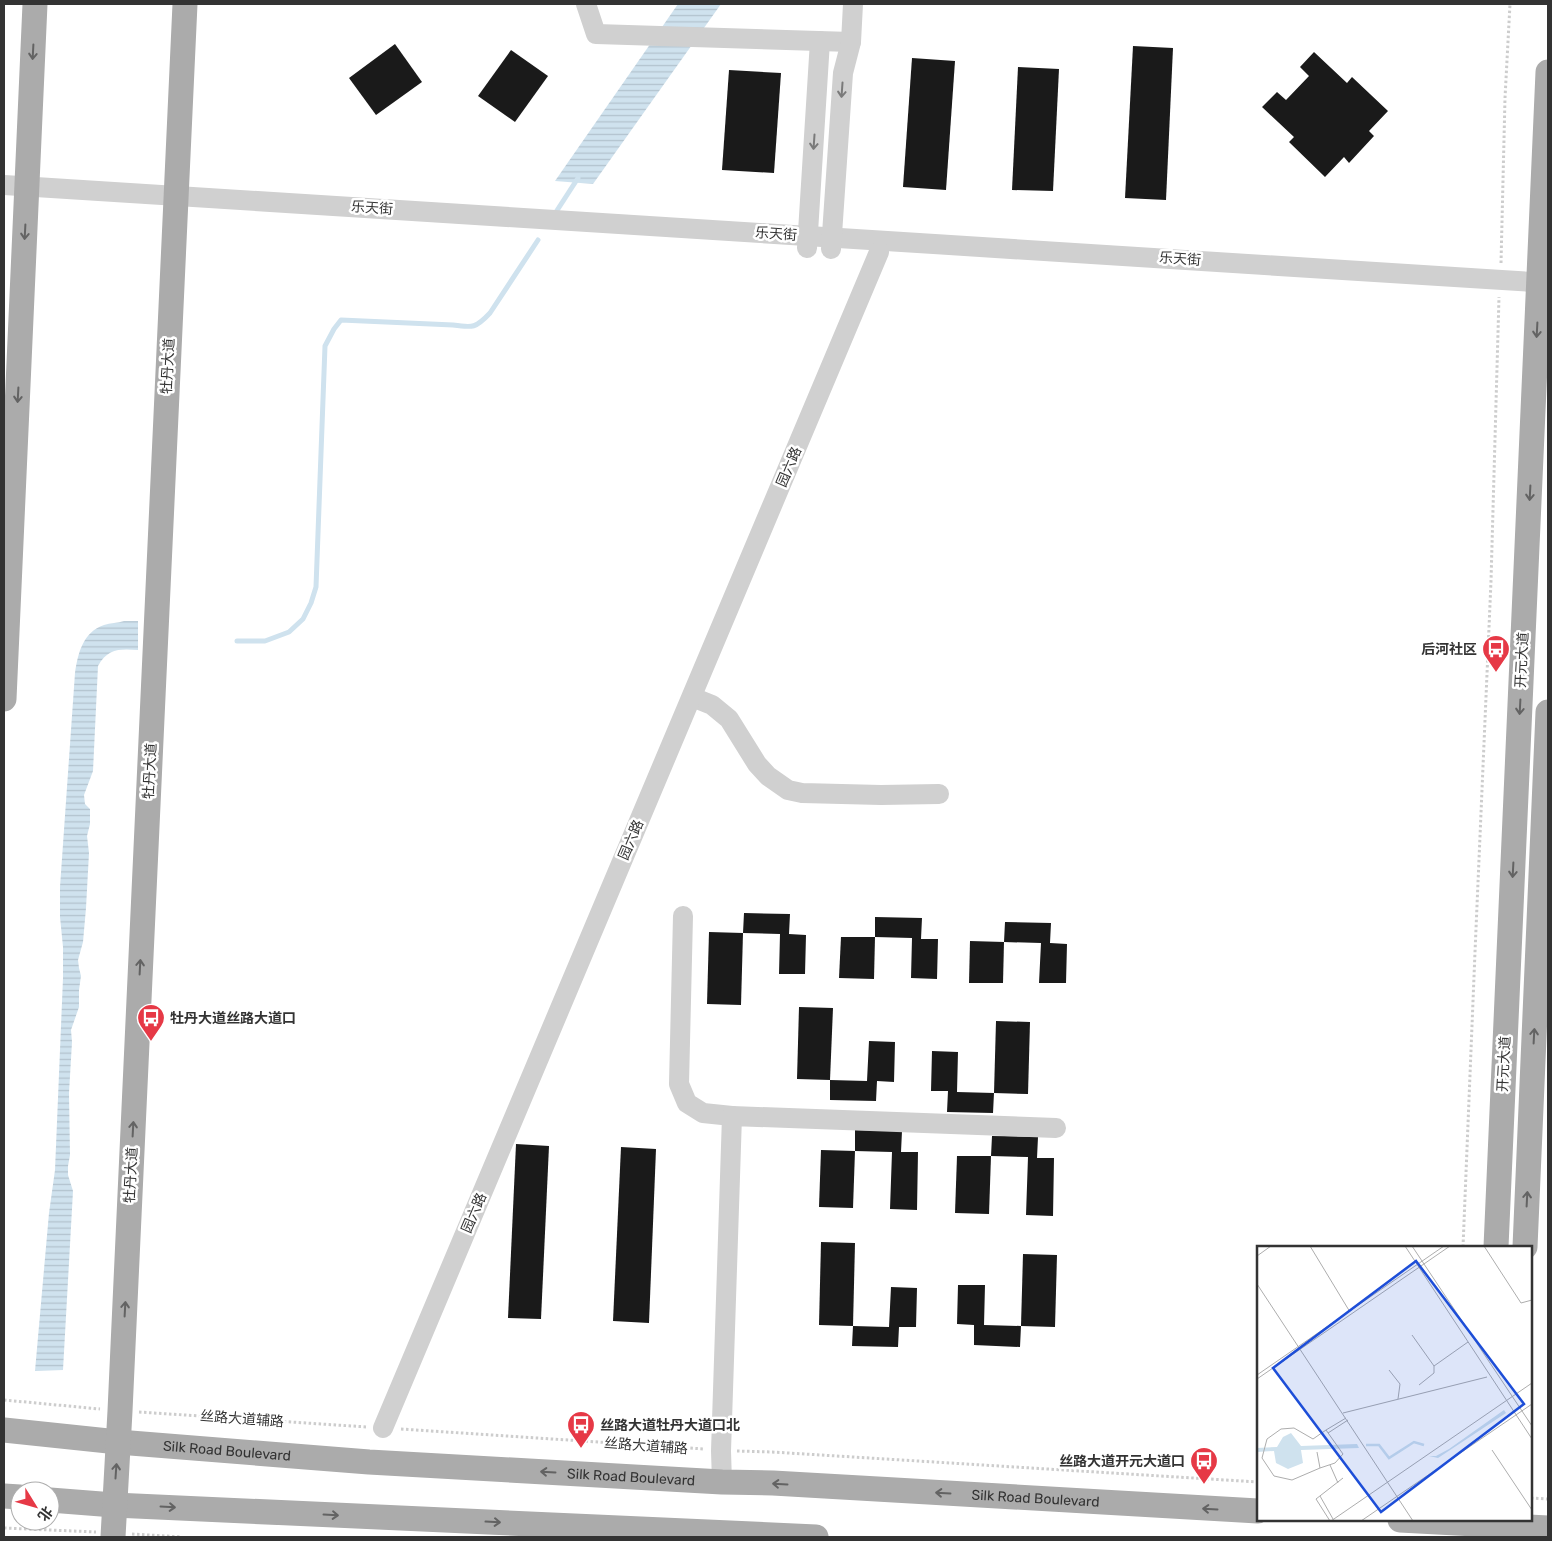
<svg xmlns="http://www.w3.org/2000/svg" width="1552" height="1541" viewBox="0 0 1552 1541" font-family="Rubik,'Noto Sans SC',sans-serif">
	<defs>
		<pattern id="water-rules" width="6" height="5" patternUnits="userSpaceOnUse" patternTransform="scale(1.25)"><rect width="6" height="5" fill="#cfe2ee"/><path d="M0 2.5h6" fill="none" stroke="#b2c2cd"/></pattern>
	</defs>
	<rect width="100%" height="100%" fill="#fff"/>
	<g fill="url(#water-rules)">
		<polygon points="678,4 721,4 593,184 555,181"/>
		<path d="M124,621H138V650C120,649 108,648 98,666L93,771L84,795L85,804L90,809V824L87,836L89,853L86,908L83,942L78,960L79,968L81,976L79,990V1007L71,1030L72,1042L69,1093L70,1155L68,1166V1175L73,1191L63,1370L35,1371L49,1213L55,1170L63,978V947L60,917V887L75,673C78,653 83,632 104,625C110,623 118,623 124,621Z"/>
	</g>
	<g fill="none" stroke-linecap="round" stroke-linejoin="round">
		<g stroke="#cfe2ee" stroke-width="5">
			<polyline points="556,212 578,178"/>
			<path d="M237,641H265L289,632L303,619L311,603L316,587L325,346L334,329L341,320L453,325C473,328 476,328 490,313L538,240"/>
		</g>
	</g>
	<g fill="#1a1a1a">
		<polygon points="395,44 422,82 376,115 349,78"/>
		<polygon points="1133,46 1173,48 1166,200 1125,198"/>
		<polygon points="511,50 548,76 515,122 478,96"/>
		<polygon points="1314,52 1347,83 1352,77 1388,111 1369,131 1374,136 1349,163 1344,157 1325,177 1289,142 1294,137 1262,107 1277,92 1286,100 1309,76 1300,67"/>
		<polygon points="912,58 955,61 946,190 903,187"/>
		<polygon points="1018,67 1059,69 1053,191 1012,190"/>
		<polygon points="729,70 781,73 774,173 722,170"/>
		<polygon points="744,913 790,914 789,934 806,935 805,974 779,974 780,934 743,933"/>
		<polygon points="875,917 922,918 921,939 938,939 937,979 911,978 912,938 875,937"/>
		<polygon points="1005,922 1051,923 1050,943 1067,944 1066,983 1039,983 1041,943 1004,942"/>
		<polygon points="709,932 743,933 741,1005 707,1004"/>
		<polygon points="841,937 875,937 874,979 839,978"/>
		<polygon points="970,941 1004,942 1003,983 969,983"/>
		<polygon points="799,1007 833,1008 830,1080 797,1079"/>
		<polygon points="996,1021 1030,1022 1028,1094 994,1093"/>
		<polygon points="869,1041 895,1042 894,1082 877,1081 876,1101 830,1100 830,1080 867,1081"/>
		<polygon points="932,1051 958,1052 957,1092 994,1093 993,1113 947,1112 948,1091 931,1091"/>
		<polygon points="855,1130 902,1131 901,1152 918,1152 917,1210 890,1209 892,1152 855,1151"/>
		<polygon points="992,1136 1038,1137 1037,1158 1054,1158 1053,1216 1026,1215 1028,1157 991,1156"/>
		<polygon points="516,1144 549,1146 541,1319 508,1318"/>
		<polygon points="621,1147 656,1149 649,1323 613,1321"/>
		<polygon points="821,1150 855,1151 853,1208 819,1207"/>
		<polygon points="957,1156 991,1156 989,1214 955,1213"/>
		<polygon points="821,1242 855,1243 853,1326 819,1325"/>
		<polygon points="1023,1254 1057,1255 1055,1327 1021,1326"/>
		<polygon points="958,1285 985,1285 984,1325 1021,1326 1020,1347 974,1345 974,1325 957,1324"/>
		<polygon points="891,1287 917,1288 916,1327 899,1327 898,1347 852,1346 853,1326 889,1327"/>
	</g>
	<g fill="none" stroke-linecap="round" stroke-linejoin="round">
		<g stroke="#cdcdcd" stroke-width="3" stroke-dasharray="2.5 2.5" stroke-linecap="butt">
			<polyline points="1501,263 1505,98 1510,4"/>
			<polyline points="1463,1247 1475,952 1491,581 1499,297"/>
			<polyline points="4,1400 100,1409"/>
			<polyline points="139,1412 367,1427"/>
			<polyline points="401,1429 704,1449"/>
			<polyline points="737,1451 772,1452 1258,1482"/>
			<polyline points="1531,1498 1548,1499"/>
			<polyline points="4,1528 96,1532"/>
			<polyline points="132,1534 182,1537"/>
		</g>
		<g stroke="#d0d0d0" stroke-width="20">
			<polyline points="586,4 596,34 851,42 853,4"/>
			<polyline points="4,185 1548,283"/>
			<polyline points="807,248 820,41"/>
			<polyline points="831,249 843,73 851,42"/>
			<polyline points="692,697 712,705 729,719 757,764 768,776 788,790 802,793 881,795 939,794"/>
			<polyline points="683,916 679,1084 687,1103 703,1113 732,1116"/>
			<polyline points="383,1428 879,252"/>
			<polyline points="722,1482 721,1451 732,1116 1056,1128"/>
		</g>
		<g stroke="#ababab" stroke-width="25">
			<polyline points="4,699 35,4"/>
			<polyline points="1496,1247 1548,72"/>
			<polyline points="1525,1247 1548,712"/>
			<path id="s1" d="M4,1430L118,1442L369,1462L722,1482L773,1483L1258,1511"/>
			<polyline points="4,1496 20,1497"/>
			<polyline points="50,1500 114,1505 816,1537"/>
			<polyline points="1400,1520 1548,1528"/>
			<polyline points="113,1537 120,1411 185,4"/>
		</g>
	</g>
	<defs><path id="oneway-shaft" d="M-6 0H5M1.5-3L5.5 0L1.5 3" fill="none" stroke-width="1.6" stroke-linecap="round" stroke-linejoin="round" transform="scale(1.25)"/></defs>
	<g stroke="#636363">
		<use href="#oneway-shaft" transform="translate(33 52) rotate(93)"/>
		<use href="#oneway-shaft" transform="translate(25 232) rotate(93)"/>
		<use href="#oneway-shaft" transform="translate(1537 330) rotate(93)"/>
		<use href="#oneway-shaft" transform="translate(18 395) rotate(93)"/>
		<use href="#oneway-shaft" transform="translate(1530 493) rotate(93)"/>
		<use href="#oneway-shaft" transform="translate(1520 707) rotate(93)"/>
		<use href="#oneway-shaft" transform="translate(1513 870) rotate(93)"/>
		<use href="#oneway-shaft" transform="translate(140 967) rotate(-87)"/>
		<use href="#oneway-shaft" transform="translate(1534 1036) rotate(-87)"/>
		<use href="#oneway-shaft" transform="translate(133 1129) rotate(-87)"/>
		<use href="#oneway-shaft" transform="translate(1527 1199) rotate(-87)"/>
		<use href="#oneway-shaft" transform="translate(125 1309) rotate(-87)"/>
		<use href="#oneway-shaft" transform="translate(116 1471) rotate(-86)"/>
		<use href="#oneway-shaft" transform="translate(548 1472) rotate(-177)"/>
		<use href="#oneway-shaft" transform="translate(780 1484) rotate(-177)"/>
		<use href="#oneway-shaft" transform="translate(943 1493) rotate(-177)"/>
		<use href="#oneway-shaft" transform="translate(168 1507) rotate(3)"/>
		<use href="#oneway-shaft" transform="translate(1210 1509) rotate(-177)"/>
		<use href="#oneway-shaft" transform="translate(331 1515) rotate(3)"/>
		<use href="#oneway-shaft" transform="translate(493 1522) rotate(3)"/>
	</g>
	<g stroke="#7a7a7a">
		<use href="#oneway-shaft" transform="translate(842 90) rotate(94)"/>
		<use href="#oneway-shaft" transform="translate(814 142) rotate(94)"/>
	</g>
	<defs>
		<symbol id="bus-pin" viewBox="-11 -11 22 30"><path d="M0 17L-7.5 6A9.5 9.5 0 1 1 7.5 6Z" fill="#e63946" stroke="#fff"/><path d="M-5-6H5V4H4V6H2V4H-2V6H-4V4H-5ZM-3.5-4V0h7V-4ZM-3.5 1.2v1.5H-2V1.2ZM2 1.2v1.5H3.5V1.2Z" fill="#fff"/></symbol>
	</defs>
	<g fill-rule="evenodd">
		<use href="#bus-pin" x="1480" y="633" width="32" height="43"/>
		<use href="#bus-pin" x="135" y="1002" width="32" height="43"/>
		<use href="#bus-pin" x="565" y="1409" width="32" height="43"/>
		<use href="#bus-pin" x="1188" y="1445" width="32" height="43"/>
	</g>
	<g text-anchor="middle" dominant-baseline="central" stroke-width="5" stroke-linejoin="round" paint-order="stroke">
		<g font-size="14" fill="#333" stroke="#fff">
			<text transform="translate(372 208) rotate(4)">乐天街</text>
			<text transform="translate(776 234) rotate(4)">乐天街</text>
			<text transform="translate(1180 259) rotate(4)">乐天街</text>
			<text transform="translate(168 366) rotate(-87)">牡丹大道</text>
			<text transform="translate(789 467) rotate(-67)">园六路</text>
			<text transform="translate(1522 660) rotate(-87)">开元大道</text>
			<text transform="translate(150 771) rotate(-87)">牡丹大道</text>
			<text transform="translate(631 840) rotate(-67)">园六路</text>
			<text transform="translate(1504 1064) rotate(-87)">开元大道</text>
			<text transform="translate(131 1175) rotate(-87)">牡丹大道</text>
			<text transform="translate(474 1213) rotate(-67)">园六路</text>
			<text transform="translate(242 1419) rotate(4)">丝路大道辅路</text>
			<text transform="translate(646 1446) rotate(4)">丝路大道辅路</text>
			<text stroke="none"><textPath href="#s1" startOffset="224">Silk Road Boulevard</textPath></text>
			<text stroke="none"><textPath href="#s1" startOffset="629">Silk Road Boulevard</textPath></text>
			<text stroke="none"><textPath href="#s1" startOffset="1034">Silk Road Boulevard</textPath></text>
		</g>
		<g font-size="14" font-weight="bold" fill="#333" stroke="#fff" text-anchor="end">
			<text x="1477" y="649">后河社区</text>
			<text x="170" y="1018" text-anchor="start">牡丹大道丝路大道口</text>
			<text x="600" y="1425" text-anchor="start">丝路大道牡丹大道口北</text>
			<text x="1185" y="1461">丝路大道开元大道口</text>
		</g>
	</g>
	<g transform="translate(1257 1246)">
		<rect width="275" height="275" fill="#fff"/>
		<path d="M247,164L249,167L181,212L172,210H179L192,203ZM34,187L44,200L100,198L102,202L44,204L46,217L31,223L19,217L17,205L0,206V202L20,201L26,191Z" fill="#cfe2ee"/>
		<path fill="none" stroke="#cfe2ee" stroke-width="2.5" d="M109,199H122L132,212L157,196L167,199"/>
		<path fill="none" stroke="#adadad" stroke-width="1" d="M53,0L93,66M148,0L275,193M155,0L275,180M227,0L264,57L275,54M0,10L14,0M0,38L156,275M155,89L177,120L211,96M132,124L143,138L141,153M0,129L187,0M0,133L193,0M162,139L177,127V120M86,167L230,131M69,184L89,172M71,187L91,174M235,204L275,264M60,206L63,222L35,234L17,230L5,212L10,193L24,183L37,182L56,193L69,184L86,208L78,217L63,222M73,219L81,237M63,250L76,273M73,275L59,253L86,232M74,275L275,137M104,275L275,158"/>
		<path fill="#1d4ed8" fill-opacity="0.15" stroke="#1d4ed8" stroke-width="2.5" d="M159,15L267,158L124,266L16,122Z"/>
		<rect width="275" height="275" fill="none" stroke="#333" stroke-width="2.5"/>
	</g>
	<rect width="1552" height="1541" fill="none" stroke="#333333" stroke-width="10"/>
	<g transform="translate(35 1506) rotate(127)"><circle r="24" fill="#ffffff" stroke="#adadad"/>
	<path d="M0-4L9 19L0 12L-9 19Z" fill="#e63946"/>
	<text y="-8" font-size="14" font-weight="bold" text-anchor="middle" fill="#333333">北</text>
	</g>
</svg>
